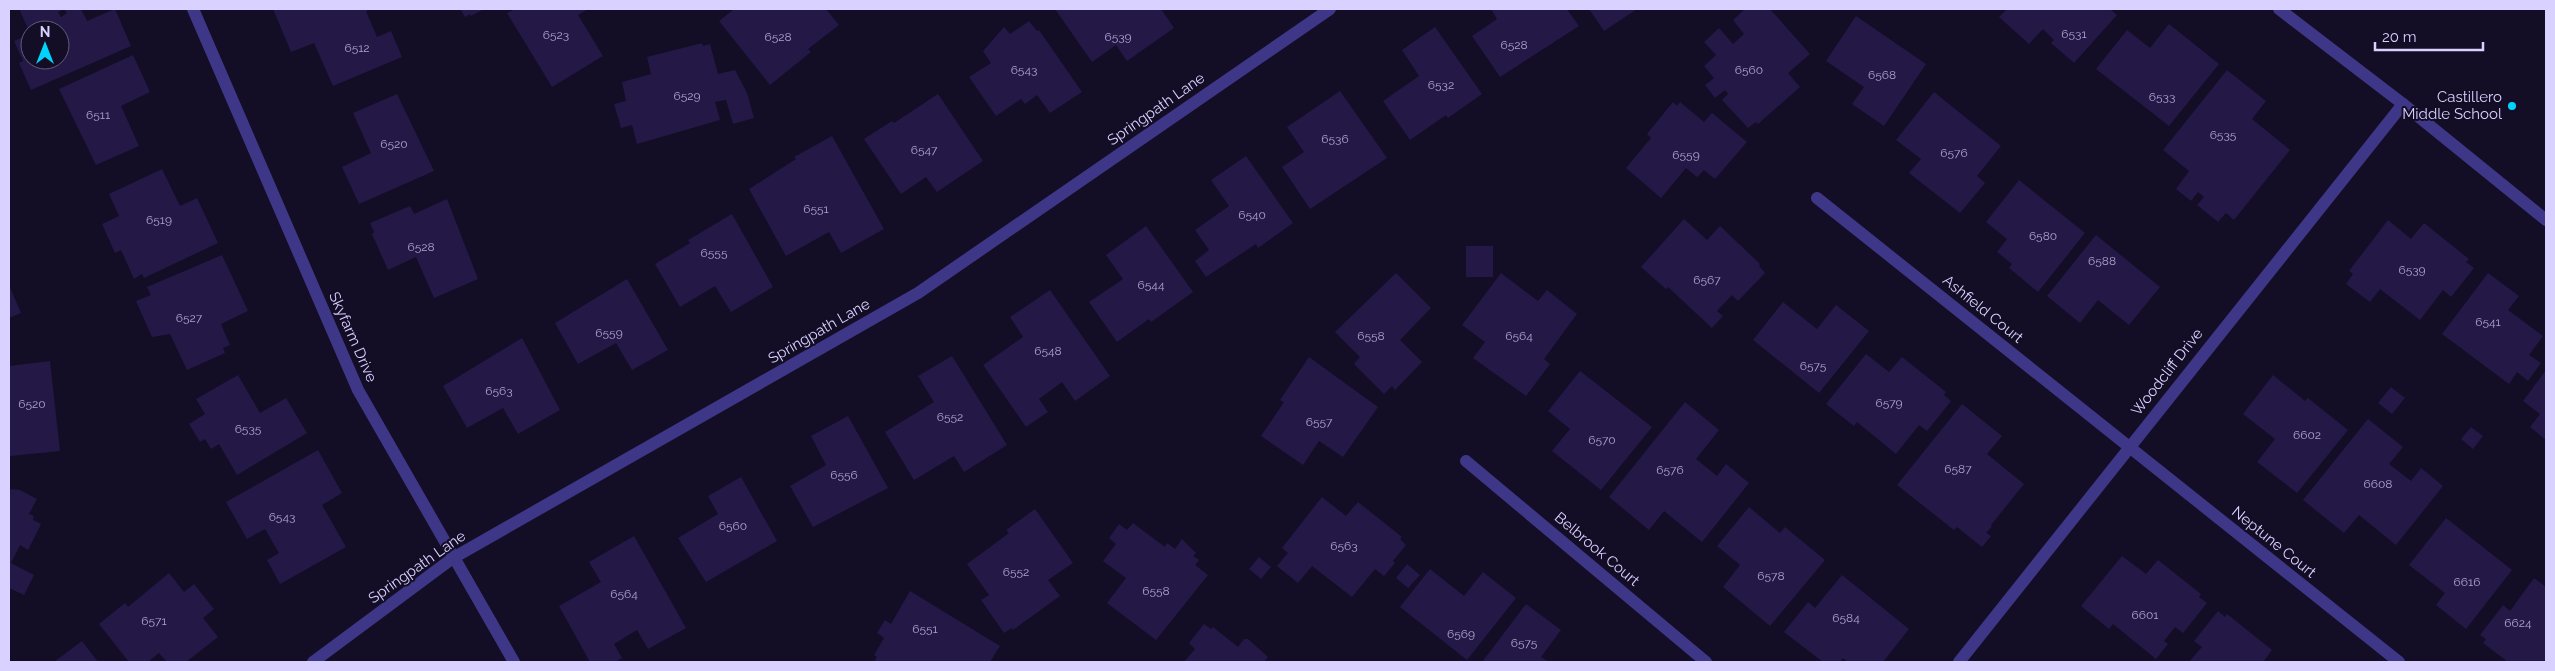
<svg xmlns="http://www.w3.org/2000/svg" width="2555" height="671" viewBox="0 0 2555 671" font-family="Raleway,sans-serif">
	<rect width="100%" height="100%" fill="#130d25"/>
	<g fill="#241847">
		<polygon points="19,9 64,9 58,12 61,17 67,13 64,9 81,9 87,21 115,9 131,46 31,90 19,63 23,61 14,41 30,34 30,60 60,60 60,30 30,30 30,33"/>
		<polygon points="273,9 372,9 366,11 377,37 391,31 402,57 333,86 314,43 291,52"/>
		<polygon points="460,9 484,9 471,16 470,14 465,17"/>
		<polygon points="515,9 588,9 578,15 603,56 552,87 507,13"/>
		<polygon points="734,9 826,9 839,25 808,49 811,52 770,85 719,21"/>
		<polygon points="1055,9 1161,9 1174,28 1127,61 1116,45 1092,62"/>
		<polygon points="1491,9 1567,9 1579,26 1500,77 1472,36 1497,19"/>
		<polygon points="1589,9 1637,9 1604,31"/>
		<polygon points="1745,9 1770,9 1810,54 1788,73 1800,87 1758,124 1756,122 1748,128 1722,100 1728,94 1725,90 1715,98 1705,85 1714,78 1704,66 1716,55 1704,42 1719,28 1733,44 1744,34 1733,20"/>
		<polygon points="2007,9 2110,9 2117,15 2074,63 2051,43 2054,40 2043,29 2029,44 1999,17"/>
		<polygon points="1856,16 1926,64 1884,126 1852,104 1864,87 1826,61"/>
		<polygon points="1029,21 1037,31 1039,30 1082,92 1050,113 1037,95 1025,104 1021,99 996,116 969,77 991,63 983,51 1004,27 1010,34"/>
		<polygon points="2169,24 2219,64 2169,126 2096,69 2127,30 2150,48"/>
		<polygon points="1435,27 1482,94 1448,118 1446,115 1410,140 1383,101 1419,76 1402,50"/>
		<polygon points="702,43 703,46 710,44 718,74 735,70 747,93 754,118 733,124 726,100 715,102 720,120 637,144 632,125 621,128 614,104 626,101 622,82 651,74 647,57"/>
		<polygon points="133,55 150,92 121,106 139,146 96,165 59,89"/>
		<polygon points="2227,70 2266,101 2252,119 2290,150 2234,220 2226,213 2218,222 2197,205 2204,197 2198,192 2191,201 2176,189 2189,171 2163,150"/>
		<polygon points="1340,91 1387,158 1310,209 1282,167 1304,152 1287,127"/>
		<polygon points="1934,92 2001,146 1977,176 1985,183 1960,213 1909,173 1921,159 1896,140"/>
		<polygon points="397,94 434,171 359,204 342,167 371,153 353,113"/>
		<polygon points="938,94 983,161 937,192 926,177 901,194 864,139 892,121 894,123"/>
		<polygon points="1673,102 1677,106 1680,102 1704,122 1712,113 1747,142 1715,179 1704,170 1697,177 1686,168 1661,198 1626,168 1651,138 1647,134"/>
		<polygon points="832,136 884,229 841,253 829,232 786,256 749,189 796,159 794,157"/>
		<polygon points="1246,156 1293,223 1258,248 1256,244 1206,277 1195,261 1209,250 1195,230 1229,206 1211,180"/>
		<polygon points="162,169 180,206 197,198 218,243 144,278 142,274 134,279 121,250 115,253 102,224 119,216 109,194"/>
		<polygon points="2019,180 2085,233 2038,292 2009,268 2012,264 1997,252 2007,239 1986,222"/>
		<polygon points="447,199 478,279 434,298 416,257 388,270 372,234 374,232 370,223 410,206 414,214"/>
		<polygon points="732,214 773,287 731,312 715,286 680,307 655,264 690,243 688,240"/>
		<polygon points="1684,219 1707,240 1720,226 1760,264 1759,266 1765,273 1738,301 1732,295 1717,311 1723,316 1712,328 1668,287 1666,289 1641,267"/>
		<polygon points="2388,220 2411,239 2424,223 2469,259 2466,262 2474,268 2451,297 2443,290 2420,320 2380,289 2370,302 2346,284 2353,274 2349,271"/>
		<polygon points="1146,226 1193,292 1151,322 1149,319 1117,342 1089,302 1123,279 1106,255"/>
		<polygon points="2096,235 2160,287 2129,325 2098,300 2080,323 2047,296"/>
		<rect x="1466" y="246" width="27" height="31"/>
		<polygon points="222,255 248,311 221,324 230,345 223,348 225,353 187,370 170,334 152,337 136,301 151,295 147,287"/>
		<polygon points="1396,273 1431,308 1400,340 1422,362 1395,390 1392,386 1384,394 1354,364 1360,357 1335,332"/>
		<polygon points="1501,273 1538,301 1547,290 1577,314 1544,359 1550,364 1526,396 1473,358 1485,342 1462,325"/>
		<polygon points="2488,273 2519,296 2508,310 2543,336 2529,355 2541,363 2528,381 2517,372 2509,384 2442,334"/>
		<polygon points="627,279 668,350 632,370 616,343 578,364 555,323"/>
		<polygon points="9,285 21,313 9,318"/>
		<polygon points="1050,290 1110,376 1075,401 1062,382 1039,399 1048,412 1026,427 983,365 1023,337 1010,317"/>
		<polygon points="1783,302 1817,329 1836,305 1869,331 1819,393 1753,340"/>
		<polygon points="522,338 560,410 518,434 503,408 467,428 443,386"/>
		<polygon points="1866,354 1889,372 1902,357 1946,392 1944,395 1951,401 1927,431 1919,425 1896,454 1857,422 1854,426 1826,404"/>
		<polygon points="952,356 1007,445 964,472 954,456 914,480 885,432 934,402 918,376"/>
		<polygon points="1309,357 1378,407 1343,457 1319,441 1303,465 1261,436 1284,402 1280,400"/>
		<polygon points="50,361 60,451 10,456 9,366"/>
		<polygon points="2546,370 2546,440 2530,427 2540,414 2523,401"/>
		<polygon points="1580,371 1652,427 1601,490 1552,451 1570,429 1548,411"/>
		<polygon points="238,375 260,413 286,398 307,433 237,475 219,444 211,449 205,439 200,442 189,424 205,414 196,399"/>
		<polygon points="2273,375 2305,401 2308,398 2348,430 2297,493 2257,462 2275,439 2243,414"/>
		<polygon points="2391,387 2405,398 2392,414 2378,403"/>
		<polygon points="1685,402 1719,430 1696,459 1717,476 1726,464 1749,483 1702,542 1664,511 1649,530 1609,497"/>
		<polygon points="1962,404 2002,436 1987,454 2024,484 1991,525 1992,526 1986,533 1991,536 1982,547 1957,527 1954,530 1897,485"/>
		<polygon points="848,416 888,488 813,527 790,486 826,465 811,436"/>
		<polygon points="2368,419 2403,447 2389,464 2411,481 2421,468 2443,486 2396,545 2359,515 2344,533 2303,500"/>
		<polygon points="2471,427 2483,436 2473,449 2461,439"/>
		<polygon points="318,450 342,493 322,505 346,547 280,584 267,560 279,553 265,529 247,539 226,502"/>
		<polygon points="741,477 777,541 706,582 678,538 718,514 708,496"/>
		<polygon points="11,489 20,490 37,499 29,514 34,516 33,520 41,524 28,550 20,545 11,563 34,575 24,595 9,588 9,493"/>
		<polygon points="1322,497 1346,516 1358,502 1402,537 1400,539 1406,545 1393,561 1395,563 1384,576 1375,569 1352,597 1312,566 1298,583 1277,566 1288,553 1282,548"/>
		<polygon points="1749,507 1780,533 1785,527 1825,560 1770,626 1723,587 1740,565 1717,546"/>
		<polygon points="1035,509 1073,563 1048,580 1060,596 1013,630 1012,628 1004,633 981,600 989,595 967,564 1009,533 1006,530"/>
		<polygon points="2446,518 2512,570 2466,629 2436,605 2445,593 2409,565"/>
		<polygon points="1133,523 1165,547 1167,543 1175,549 1182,539 1196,553 1193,556 1199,560 1195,565 1208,575 1156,640 1107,603 1126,578 1103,561 1116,544 1109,538 1119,524 1127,530"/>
		<polygon points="634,536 686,628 648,649 637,630 614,644 622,658 615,662 590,662 559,606 601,582 589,562"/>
		<polygon points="2122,556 2146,574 2158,560 2201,594 2199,597 2207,603 2183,633 2175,627 2164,641 2168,644 2156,659 2113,624 2109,629 2081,606"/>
		<polygon points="1259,557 1271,567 1261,579 1249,569"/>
		<polygon points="1407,564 1420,575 1408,588 1396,578"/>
		<polygon points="1430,569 1464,596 1483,572 1516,598 1467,660 1400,607"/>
		<polygon points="169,573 184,592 194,584 214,609 203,618 218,637 186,662 167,662 159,653 148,662 129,662 99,624 125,603 128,607"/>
		<polygon points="1842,575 1909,629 1883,662 1848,662 1843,658 1840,662 1823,662 1784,632 1808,602 1815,608"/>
		<polygon points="2534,578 2546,587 2546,662 2508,662 2483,643 2486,639 2480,635 2503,605 2510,611"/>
		<polygon points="910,591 1000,646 990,662 874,662 877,657 874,655 884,638 877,633 885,620 891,624"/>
		<polygon points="1526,604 1561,630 1541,657 1549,662 1482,662"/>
		<polygon points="2218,611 2225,617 2227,614 2272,650 2263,662 2189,662 2202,647 2194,641"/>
		<polygon points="1204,624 1211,629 1213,627 1238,647 1244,639 1248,639 1268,657 1264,662 1184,662 1195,649 1189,643"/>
		<polygon points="82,641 98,662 54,662"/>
	</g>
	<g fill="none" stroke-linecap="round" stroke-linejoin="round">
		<g stroke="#3e3687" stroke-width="12">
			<polyline points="193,9 358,390 514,662"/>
			<polyline points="2279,9 2403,104 2546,220"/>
			<polyline points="1817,198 2399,662"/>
			<polyline points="1466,461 1706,662"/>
			<polyline points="313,662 453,558 918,293 1330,9"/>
			<polyline points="1959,662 2403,104"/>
		</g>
	</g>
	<circle fill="#00d4fc" stroke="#130d25" stroke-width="2" cx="2512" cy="106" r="5"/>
	<g text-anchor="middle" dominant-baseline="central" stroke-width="4" stroke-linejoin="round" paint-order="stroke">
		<g font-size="12" fill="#aca3d1">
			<text x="2074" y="34">6531</text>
			<text x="556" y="35">6523</text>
			<text x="778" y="37">6528</text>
			<text x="1118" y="37">6539</text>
			<text x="1514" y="45">6528</text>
			<text x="357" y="48">6512</text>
			<text x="1024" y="70">6543</text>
			<text x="1749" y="70">6560</text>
			<text x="1882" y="75">6568</text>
			<text x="1441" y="85">6532</text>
			<text x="687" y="96">6529</text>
			<text x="2162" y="97">6533</text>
			<text x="98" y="115">6511</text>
			<text x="2223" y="135">6535</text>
			<text x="1335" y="139">6536</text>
			<text x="394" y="144">6520</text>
			<text x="924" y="150">6547</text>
			<text x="1954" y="153">6576</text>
			<text x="1686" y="155">6559</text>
			<text x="816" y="209">6551</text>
			<text x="1252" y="215">6540</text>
			<text x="159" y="220">6519</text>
			<text x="2043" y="236">6580</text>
			<text x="421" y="247">6528</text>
			<text x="714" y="253">6555</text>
			<text x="2102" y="261">6588</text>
			<text x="2412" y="270">6539</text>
			<text x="1707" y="280">6567</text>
			<text x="1151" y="285">6544</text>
			<text x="189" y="318">6527</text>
			<text x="2488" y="322">6541</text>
			<text x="609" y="333">6559</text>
			<text x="1371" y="336">6558</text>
			<text x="1519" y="336">6564</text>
			<text x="1048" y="351">6548</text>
			<text x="1813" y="366">6575</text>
			<text x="499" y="391">6563</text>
			<text x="1889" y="403">6579</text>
			<text x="32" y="404">6520</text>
			<text x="950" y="417">6552</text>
			<text x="1319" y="422">6557</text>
			<text x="248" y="429">6535</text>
			<text x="2307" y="435">6602</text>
			<text x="1602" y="440">6570</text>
			<text x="1958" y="469">6587</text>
			<text x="1670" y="470">6576</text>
			<text x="844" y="475">6556</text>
			<text x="2378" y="484">6608</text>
			<text x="282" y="517">6543</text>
			<text x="733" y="526">6560</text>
			<text x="1344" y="546">6563</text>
			<text x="1016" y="572">6552</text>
			<text x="1771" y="576">6578</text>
			<text x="2467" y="582">6616</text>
			<text x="1156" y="591">6558</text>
			<text x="624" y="594">6564</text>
			<text x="2145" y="615">6601</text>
			<text x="1846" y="618">6584</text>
			<text x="154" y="621">6571</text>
			<text x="2518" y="623">6624</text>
			<text x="925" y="629">6551</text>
			<text x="1461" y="634">6569</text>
			<text x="1524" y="643">6575</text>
		</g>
		<g font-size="15" fill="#d9d1ff" stroke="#130d25" text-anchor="end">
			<text x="2502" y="97">Castillero<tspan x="2502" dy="17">Middle School</tspan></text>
		</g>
		<g font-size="15" fill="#d9d1ff" stroke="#130d25">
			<text transform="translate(1156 109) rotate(-35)">Springpath Lane</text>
			<text transform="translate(1983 309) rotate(39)">Ashfield Court</text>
			<text transform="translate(819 331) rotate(-30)">Springpath Lane</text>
			<text transform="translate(353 337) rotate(66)">Skyfarm Drive</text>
			<text transform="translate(2167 372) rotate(-52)">Woodcliff Drive</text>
			<text transform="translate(2274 542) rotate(39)">Neptune Court</text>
			<text transform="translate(1597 549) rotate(40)">Belbrook Court</text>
			<text transform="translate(417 567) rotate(-35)">Springpath Lane</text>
		</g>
	</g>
	<rect width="2555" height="671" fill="none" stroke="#d9d1ff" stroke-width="20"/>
	<g transform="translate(45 45)"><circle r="24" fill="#130d25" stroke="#625b7c"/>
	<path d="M0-4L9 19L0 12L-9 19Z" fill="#00d4fc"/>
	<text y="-8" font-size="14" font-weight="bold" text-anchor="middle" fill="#d9d1ff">N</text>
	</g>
	<path d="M2375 42v8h108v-8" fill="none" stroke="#d9d1ff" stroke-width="2.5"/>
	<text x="2382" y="42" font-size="15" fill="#d9d1ff" stroke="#130d25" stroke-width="4" paint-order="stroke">20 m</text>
</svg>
